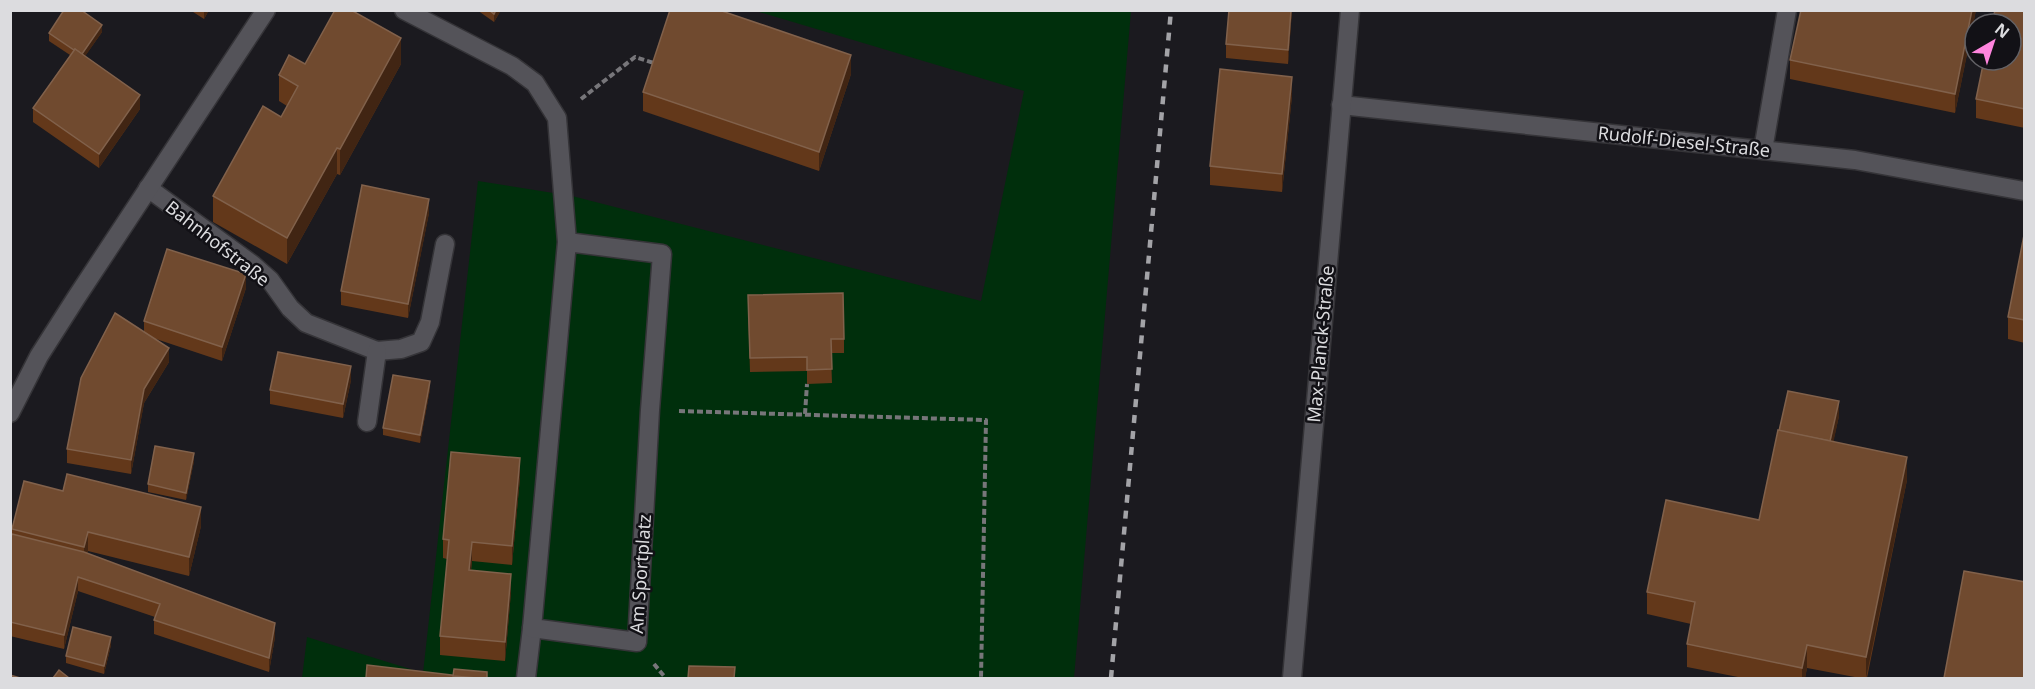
<svg xmlns="http://www.w3.org/2000/svg" width="2035" height="689" viewBox="0 0 2035 689" font-family="'Noto Sans',sans-serif">
	<rect width="100%" height="100%" fill="#1b1a1f"/>
	<polygon fill="#002f0c" points="756,11 1131,11 1074,678 302,678 307,637 423,673 478,181 572,196 981,301 1024,91"/>
	<g fill="none" stroke-linecap="round" stroke-linejoin="round">
		<defs>
			<g id="service">
				<polyline points="1763,150 1787,10"/>
				<polyline points="148,188 253,265 270,280 290,308 306,323 377,351 401,349 421,342 430,322 445,244"/>
				<polyline points="367,422 377,351"/>
				<polyline points="526,678 532,628"/>
			</g>
			<g id="minor">
				<polyline points="404,10 512,66 535,83 557,118 567,242 532,628 637,642 650,410 662,254 567,242"/>
				<polyline points="1341,105 1855,160 2024,191"/>
				<polyline points="10,413 39,356 76,298 266,10"/>
				<polyline points="1292,678 1350,10"/>
			</g>
		</defs>
		<use href="#service" stroke="#353438" stroke-width="21"/>
		<use href="#minor" stroke="#353438" stroke-width="21"/>
		<g stroke="#77767a" stroke-width="4" stroke-dasharray="6 3" stroke-linecap="butt">
			<polyline points="581,99 635,57 657,64"/>
			<polyline points="679,411 986,420 981,678"/>
			<polyline points="805,414 807,384"/>
			<polyline points="654,664 664,676 664,678"/>
		</g>
		<use href="#service" stroke="#545359" stroke-width="18"/>
		<use href="#minor" stroke="#545359" stroke-width="18"/>
		<polyline stroke="#a3a3a7" stroke-width="4.5" stroke-dasharray="8 8" stroke-linecap="butt" points="1111,678 1171,10"/>
	</g>
	<g fill="#63381a">
		<polygon points="190,10 209,10 204,19"/>
		<polygon points="477,10 501,10 494,22"/>
		<polygon points="1292,10 1288,64 1226,58 1226,44"/>
		<polygon points="1976,10 1955,113 1790,79 1790,60"/>
		<polygon points="2025,10 2025,128 1976,118 1976,99"/>
		<polygon points="102,32 85,56 140,109 99,168 33,122 33,108 70,55 49,41 49,33"/>
		<polygon points="305,64 401,64 340,175 337,174 287,264 213,222 213,196 281,117 287,106 279,101 279,75"/>
		<polygon points="851,74 819,171 643,111 643,92"/>
		<polygon points="1292,96 1282,192 1210,185 1210,166"/>
		<polygon points="429,213 408,318 341,305 341,291"/>
		<polygon points="2025,230 2025,343 2008,339 2008,317"/>
		<polygon points="246,288 222,361 156,339 169,362 144,403 131,474 67,463 67,449 144,332 144,321"/>
		<polygon points="748,309 844,339 844,353 831,353 832,383 807,384 807,371 750,372"/>
		<polygon points="351,380 343,418 270,404 270,390"/>
		<polygon points="430,389 420,443 383,435 383,428"/>
		<polygon points="1839,416 1833,442 1907,480 1867,678 1860,678 1807,668 1805,678 1743,678 1687,667 1687,644 1691,624 1647,614 1647,592 1759,520 1779,431"/>
		<polygon points="194,461 186,500 148,492 148,484"/>
		<polygon points="520,477 512,565 472,561 471,570 511,592 505,661 440,655 440,636 447,559 443,558 443,539"/>
		<polygon points="201,526 189,576 88,551 87,553 275,637 269,672 154,634 154,620 155,617 78,591 64,649 10,636 10,540 12,529"/>
		<polygon points="111,645 104,674 66,663 66,656"/>
	</g>
	<g fill="#412513">
		<polygon points="204,10 209,10 204,19"/>
		<polygon points="496,10 501,10 494,22 494,14"/>
		<polygon points="1291,10 1292,10 1288,64 1288,50"/>
		<polygon points="1972,10 1976,10 1955,113 1955,94"/>
		<polygon points="102,25 102,32 81,62 81,55"/>
		<polygon points="401,38 401,64 340,175 340,149"/>
		<polygon points="851,55 851,74 819,171 819,152"/>
		<polygon points="1292,77 1292,96 1282,192 1282,174"/>
		<polygon points="140,95 140,109 99,168 99,154"/>
		<polygon points="337,148 337,174 287,264 287,238"/>
		<polygon points="429,199 429,213 408,318 408,304"/>
		<polygon points="246,274 246,288 222,361 222,347"/>
		<polygon points="169,348 169,362 144,403 131,474 131,460 144,389"/>
		<polygon points="351,366 351,380 343,418 343,404"/>
		<polygon points="430,381 430,389 420,443 420,435"/>
		<polygon points="1839,401 1839,416 1829,463 1829,449"/>
		<polygon points="194,453 194,461 186,500 186,493"/>
		<polygon points="1907,457 1907,480 1866,678 1866,657"/>
		<polygon points="520,458 520,477 512,565 512,546"/>
		<polygon points="201,507 201,526 189,576 189,557"/>
		<polygon points="88,532 88,551 84,566 84,547"/>
		<polygon points="472,542 472,561 469,589 469,570"/>
		<polygon points="511,574 511,592 505,661 505,642"/>
		<polygon points="78,577 78,591 64,649 64,635"/>
		<polygon points="275,623 275,637 269,672 269,658"/>
		<polygon points="111,637 111,645 104,674 104,666"/>
		<polygon points="1807,645 1807,668 1805,678 1802,678 1802,668"/>
	</g>
	<g fill="#704a2f" stroke="#81614b" stroke-width="1.5">
		<polygon points="64,10 81,10 102,25 82,54 75,49 74,50 49,33"/>
		<polygon points="335,10 351,10 401,38 340,149 337,148 287,238 213,196 263,106 281,117 298,86 279,75 289,55 305,64"/>
		<polygon points="489,10 496,10 494,14"/>
		<polygon points="670,10 719,10 851,55 819,152 643,92"/>
		<polygon points="1229,10 1291,10 1288,50 1226,44"/>
		<polygon points="1801,10 1972,10 1955,94 1790,60"/>
		<polygon points="1995,10 2025,10 2025,109 1976,99 1984,60 2011,60 2011,24 1992,24"/>
		<polygon points="75,49 140,95 99,154 33,108"/>
		<polygon points="1220,69 1292,77 1282,174 1210,166"/>
		<polygon points="362,185 429,199 408,304 341,291"/>
		<polygon points="2025,230 2025,320 2008,317"/>
		<polygon points="167,249 246,274 222,347 144,321"/>
		<polygon points="843,293 844,339 831,339 832,369 807,370 807,357 750,358 748,295"/>
		<polygon points="115,313 169,348 144,389 131,460 67,449 81,378"/>
		<polygon points="278,352 351,366 343,404 270,390"/>
		<polygon points="393,375 430,381 420,435 383,428"/>
		<polygon points="1788,391 1839,401 1830,441 1779,431"/>
		<polygon points="1778,430 1907,457 1866,657 1807,645 1802,668 1687,644 1695,602 1647,592 1666,500 1759,520"/>
		<polygon points="155,446 194,453 186,493 148,484"/>
		<polygon points="451,452 520,458 512,546 472,542 469,570 511,574 505,642 440,636 449,540 443,539"/>
		<polygon points="67,474 201,507 189,557 88,532 84,547 12,529 24,481 63,491"/>
		<polygon points="12,534 84,552 275,623 269,658 154,620 160,604 78,577 64,635 10,622 10,540"/>
		<polygon points="1964,571 2025,582 2025,678 1944,678"/>
		<polygon points="73,627 111,637 104,666 66,656"/>
		<polygon points="367,665 477,678 366,678"/>
		<polygon points="689,666 735,667 734,678 688,678"/>
		<polygon points="454,669 487,672 487,678 477,678 453,676"/>
		<polygon points="59,670 69,678 53,678"/>
		<polygon points="10,675 20,678 10,678"/>
	</g>
	<g text-anchor="middle" dominant-baseline="central" stroke-width="5" stroke-linejoin="round" paint-order="stroke">
		<g font-size="18" fill="#dcdcdf" stroke="#121116">
			<text transform="translate(1684 141) rotate(6)">Rudolf-Diesel-Straße</text>
			<text transform="translate(218 243) rotate(38)">Bahnhofstraße</text>
			<text transform="translate(1320 344) rotate(-85)">Max-Planck-Straße</text>
			<text transform="translate(640 574) rotate(-86)">Am Sportplatz</text>
		</g>
	</g>
	<rect width="2035" height="689" fill="none" stroke="#dcdcdf" stroke-width="24"/>
	<g transform="translate(1993 42) rotate(39)"><circle r="28" fill="#121116" stroke="#636266" stroke-width="1.5"/>
	<path d="M0-4.5L10 22L0 15L-10 22Z" fill="#ff85de"/>
	<text y="-9" font-size="16" font-weight="bold" text-anchor="middle" fill="#dcdcdf">N</text>
	</g>
</svg>
